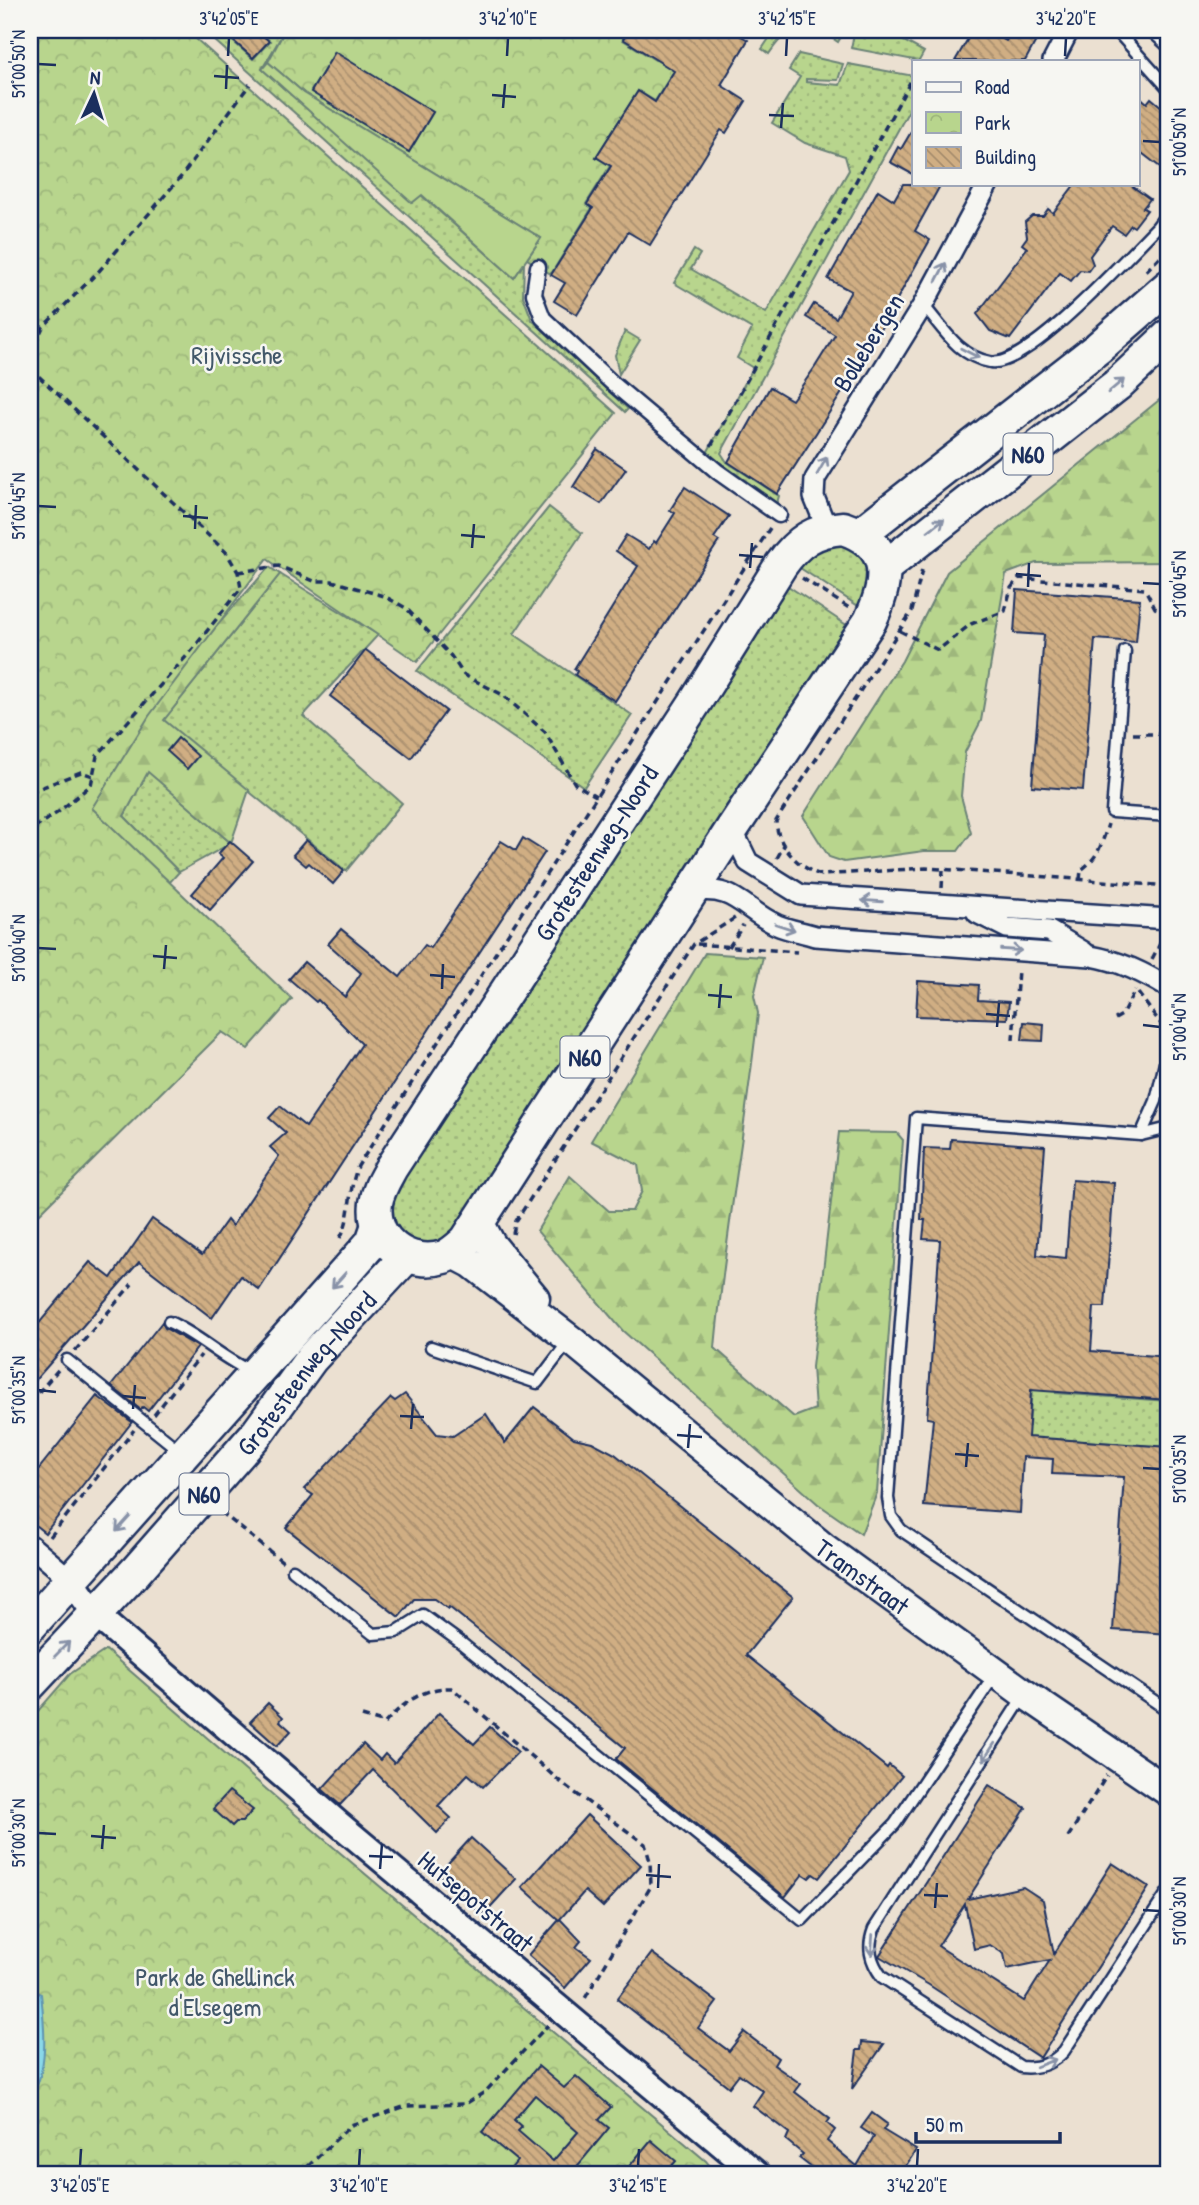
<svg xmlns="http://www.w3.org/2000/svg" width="1199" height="2205" viewBox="0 0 1199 2205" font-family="'Patrick Hand',sans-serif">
	<defs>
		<pattern id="grass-dots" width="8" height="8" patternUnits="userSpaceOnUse" patternTransform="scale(1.75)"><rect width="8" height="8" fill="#b8d58d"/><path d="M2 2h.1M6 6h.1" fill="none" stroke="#9eb77c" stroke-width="1.8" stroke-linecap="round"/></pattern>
		<pattern id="forest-firs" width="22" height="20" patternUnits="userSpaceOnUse" patternTransform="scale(1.75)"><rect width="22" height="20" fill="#b8d58d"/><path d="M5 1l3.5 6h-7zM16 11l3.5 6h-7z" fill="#9eb77c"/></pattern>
		<pattern id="park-crowns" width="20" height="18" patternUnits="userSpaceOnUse" patternTransform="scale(1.75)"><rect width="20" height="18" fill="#b8d58d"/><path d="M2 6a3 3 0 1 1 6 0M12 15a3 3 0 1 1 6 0" fill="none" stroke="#9eb77c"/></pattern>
		<pattern id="building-back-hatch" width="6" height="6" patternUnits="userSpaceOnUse" patternTransform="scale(1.75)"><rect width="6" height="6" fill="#d0ae83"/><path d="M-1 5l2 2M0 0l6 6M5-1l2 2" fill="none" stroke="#a88e6e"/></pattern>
	</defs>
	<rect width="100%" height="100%" fill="#ebe0d1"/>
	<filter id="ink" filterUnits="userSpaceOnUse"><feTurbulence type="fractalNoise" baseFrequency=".0143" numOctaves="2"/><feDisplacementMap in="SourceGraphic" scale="14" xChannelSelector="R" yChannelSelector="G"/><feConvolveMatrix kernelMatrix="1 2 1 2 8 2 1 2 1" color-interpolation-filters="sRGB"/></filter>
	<g filter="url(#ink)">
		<g fill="url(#grass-dots)" stroke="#6a8276" stroke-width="2">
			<polygon points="203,30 220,30 253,59 270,41 257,30 285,30 262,69 413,202 421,195 514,278 524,263 523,296 532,320 628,409 625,412"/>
			<polygon points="855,30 884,30 924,52 919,61 851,48"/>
			<polygon points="799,54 843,64 838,80 806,79 806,82 840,85 848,64 914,76 914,101 721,453 727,462 779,496 777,503 707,453 753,368 737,358 752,329 674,283 694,250 700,254 691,269 766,313 849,170 845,156 805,143 772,123 800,77 789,70"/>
			<polygon points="625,331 640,340 619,374 615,355"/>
			<polygon points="549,507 582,533 514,634 632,715 584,787 417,671"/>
			<path d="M831,544C849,545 869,555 872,576C873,585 865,600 863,609L797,566L805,553Z"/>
			<polygon points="280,574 378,635 303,716 402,803 346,871 163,721"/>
			<path d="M785,584L851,628L454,1235C428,1247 424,1247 398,1234L388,1209L390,1197Z"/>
			<polygon points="148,771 231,843 179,872 124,816"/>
			<polygon points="1034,1364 1057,1366 1056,1393 1169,1401 1169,1447 1054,1439 1024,1448 1026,1426 1029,1426"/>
		</g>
		<g fill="url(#forest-firs)" stroke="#6a8276" stroke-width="2">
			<polygon points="1169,392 1169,562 1036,563 1006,574 981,721 965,752 961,796 971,833 958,851 924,851 844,862 829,857 803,816 902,661 947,572"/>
			<polygon points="269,567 280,574 164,720 249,790 231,843 148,772 124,816 179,872 170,882 82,814 89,770"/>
			<path d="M705,953L763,957L754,996L758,1013C746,1125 725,1236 715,1348L794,1417L815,1409L812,1367L839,1132L897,1133L903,1140L877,1493L861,1534L818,1504L623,1331L537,1231L570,1176L609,1211H632L642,1191L638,1165L591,1141Z"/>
		</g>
		<g fill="url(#park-crowns)" stroke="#6a8276" stroke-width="2" fill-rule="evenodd">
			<polygon points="30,30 186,30 616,413 417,662 267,559 149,716 92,808 292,999 248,1049 222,1032 30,1223"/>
			<path d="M285,30H604L615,36L619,30H629L623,40L655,60L675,30H704L675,76L672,74L655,101L638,91L596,157L610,166L586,204L592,208L551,274L527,259L541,238L304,93L268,62ZM335,53L433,112L409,152L311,91Z"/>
			<path d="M767,30H845L838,42L820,30L816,36C792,26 782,34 769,54L762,49L768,40Z"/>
			<polygon points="106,1650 325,1840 706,2161 717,2175 30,2175 30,1720 70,1674"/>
		</g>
		<polygon fill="#b8d58d" stroke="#6a8276" stroke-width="2" points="268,62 304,93 541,238 514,278 422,195 412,203 262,69"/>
		<path fill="#8ad8e8" stroke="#5e94b1" stroke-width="2" d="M30,1990L41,1994C45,2029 49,2069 30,2100Z"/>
		<g fill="url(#building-back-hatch)" stroke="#1b2f5e" stroke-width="2" fill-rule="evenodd">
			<polygon points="221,30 256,30 269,41 253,58"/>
			<polygon points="629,30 731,30 748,40 721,85 746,101 726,133 721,130 650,245 628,232 577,315 554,301 565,283 551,275 593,208 587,204 611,166 596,157 638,91 655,102 674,71 623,39"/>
			<polygon points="973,30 986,30 1006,41 1012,30 1042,30 1025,61 955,61"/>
			<polygon points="335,52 433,112 409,152 311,92"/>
			<polygon points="1138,95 1147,103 1151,98 1169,113 1169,174 1138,150"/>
			<polygon points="914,127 914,175 890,162 898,147 901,149"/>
			<polygon points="903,184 941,184 915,231 930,240 866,355 777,494 728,462 770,387 792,400 815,367 835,335 806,317 814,304 836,318 851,291 828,279 878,190 894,200"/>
			<polygon points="1075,184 1129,184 1150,199 1143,208 1147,210 1134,227 1131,225 1124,234 1112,226 1090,256 1093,264 1088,271 1080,270 1071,281 1060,273 1010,339 990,331 977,314 1027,248 1022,244 1027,237 1025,222 1032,216 1043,216 1048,209 1053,213"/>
			<polygon points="597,449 626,469 601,504 573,487"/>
			<polygon points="685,487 729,516 714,538 719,541 615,701 575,675 577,671 574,669 638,566 616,551 626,535 649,549 654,541 656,543 675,513 670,510"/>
			<polygon points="1017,590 1140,599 1136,642 1095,639 1083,790 1032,786 1044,635 1014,633"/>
			<polygon points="366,650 446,711 411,758 330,696"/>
			<polygon points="178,738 198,756 187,769 167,751"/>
			<polygon points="523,838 545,852 259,1290 241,1276 212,1318 139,1262 30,1386 30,1334 90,1262 111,1278 152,1219 202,1255 227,1220 232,1226 279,1156 270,1147 286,1133 269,1118 280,1106 306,1127 362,1044 318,1000 316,1002 289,979 304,962 345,997 361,973 328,944 341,929 400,977 425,945 430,948 501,841 516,850"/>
			<polygon points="306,840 344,871 333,884 309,863 306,866 293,855"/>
			<polygon points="230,841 253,861 210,910 192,894 223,858 218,854"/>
			<polygon points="918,981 979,985 978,1000 1009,1002 1007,1019 916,1016"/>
			<polygon points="1024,1022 1044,1024 1043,1041 1022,1040"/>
			<polygon points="951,1139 1045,1146 1037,1255 1066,1258 1072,1180 1114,1183 1105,1307 1094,1307 1091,1351 1169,1357 1169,1400 1031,1390 1028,1437 1169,1447 1169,1634 1113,1630 1124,1477 1052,1474 1053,1459 1023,1457 1020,1513 924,1506 933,1419 927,1418 940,1240 923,1239 925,1220 921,1220 924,1148 950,1149"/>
			<polygon points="162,1322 165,1328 198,1347 148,1411 143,1407 141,1410 111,1386"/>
			<polygon points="405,1394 437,1434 453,1436 486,1414 505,1443 534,1407 574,1438 592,1442 615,1454 793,1597 746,1655 887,1768 889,1765 902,1776 819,1878 813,1874 809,1878 803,1874 785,1897 616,1759 625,1748 449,1607 448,1609 434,1599 414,1599 399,1617 286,1528 313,1495 304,1489 391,1398 395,1401"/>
			<polygon points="97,1396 132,1422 45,1533 30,1521 30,1480"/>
			<polygon points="268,1703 283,1717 280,1721 291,1731 277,1746 250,1722"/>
			<polygon points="439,1713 474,1744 490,1727 518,1752 483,1787 468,1774 438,1806 451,1818 437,1833 373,1770 340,1805 322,1789 363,1744 380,1760 385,1754 394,1763"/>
			<path d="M989,1785L1026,1808L968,1899L1023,1887L1043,1900L1054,1954L1112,1863L1149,1887L1040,2058L929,1985L879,1956ZM965,1904L974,1949L990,1945L1004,1954L1007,1969L1050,1960L1024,2001L938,1946Z"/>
			<polygon points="229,1791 253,1810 242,1822 236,1822 232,1826 213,1809"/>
			<polygon points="587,1815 641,1865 603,1907 585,1891 560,1919 581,1941 576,1947 591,1958 565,1988 528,1955 559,1920 522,1887"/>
			<polygon points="471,1838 516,1879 483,1915 438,1874"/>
			<polygon points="652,1953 717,2002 698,2028 729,2051 744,2032 778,2058 774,2065 801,2084 795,2092 830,2119 827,2123 835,2130 827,2141 857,2166 874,2137 861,2128 872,2113 887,2124 883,2130 916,2150 900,2175 821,2175 799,2158 803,2154 786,2140 789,2133 753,2106 763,2091 739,2074 729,2087 617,1999"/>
			<polygon points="862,2042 884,2044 852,2089 857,2050 861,2050"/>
			<path d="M538,2066L564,2088L576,2076L611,2107L599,2120L609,2128L570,2175H506L517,2161L482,2132ZM535,2095L578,2132L553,2161L518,2131L522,2127L514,2120Z"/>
			<polygon points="651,2140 676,2161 664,2175 622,2175"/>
		</g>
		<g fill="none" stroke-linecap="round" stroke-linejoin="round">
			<defs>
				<g id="service">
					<polyline points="1116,30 1169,89"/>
					<path d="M923,305C943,328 958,356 990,362C1025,370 1130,254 1157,227L1169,211"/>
					<polyline points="1125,651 1112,812 1169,816"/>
					<polyline points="1169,1128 1141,1135 916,1118 888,1498 891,1516 901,1530 1169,1711"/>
					<polyline points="1141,1135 1156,1101 1169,1046"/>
					<path d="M169,1322C199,1335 222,1359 252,1372"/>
					<polyline points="431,1347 537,1383 569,1341"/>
					<polyline points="67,1360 181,1452"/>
					<polyline points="293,1570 373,1634 396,1632 423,1615 460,1642 802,1920 895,1824 994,1676"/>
					<path d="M1023,1697L874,1929C867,1947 870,1961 882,1977L1021,2067C1039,2069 1052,2064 1064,2051L1169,1890"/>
				</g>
				<polyline id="pedestrian" points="538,267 534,294 543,318 611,382 718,472 779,515"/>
				<g id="minor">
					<polyline points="1157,30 1169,41"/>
					<polyline points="1053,61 1069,30"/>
					<polyline points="827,529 814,497 815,479 923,305 988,184"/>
					<polyline points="732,829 748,862 801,895 1169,919"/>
					<path d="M691,892C735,884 742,909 777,925C788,930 803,932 815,936L1091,956C1120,961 1144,973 1169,988"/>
					<polyline points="977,913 1007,928 1049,931 1084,952"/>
					<polyline points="30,1545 71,1580"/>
				</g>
				<polyline id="tertiary" points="71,1580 96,1615 339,1824 758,2175"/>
				<g id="secondary">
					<polyline points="479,1222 491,1244 535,1298"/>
					<path id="s1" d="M452,1253L471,1263L571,1340L823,1547L1025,1694L1169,1792"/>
				</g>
				<g id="trunk">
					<path d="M843,528C894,545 889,581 870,621L732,829L466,1241C459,1247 452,1254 444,1257C409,1268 371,1241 376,1203C378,1190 385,1179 391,1168L696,701L781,565C798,541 814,530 843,528Z"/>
					<polyline points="860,534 1098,348 1169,286"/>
					<polyline points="884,568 1117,385 1169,336"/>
					<polyline points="30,1626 359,1257 372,1242 378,1225"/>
					<path id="s2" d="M30,1684L136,1571L258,1432L311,1359L407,1256"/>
				</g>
			</defs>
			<use href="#service" stroke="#1b2f5e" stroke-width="15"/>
			<use href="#pedestrian" stroke="#1b2f5e" stroke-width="19"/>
			<use href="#minor" stroke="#1b2f5e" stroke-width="24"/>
			<use href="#tertiary" stroke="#1b2f5e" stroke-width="30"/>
			<use href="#secondary" stroke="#1b2f5e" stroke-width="33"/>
			<use href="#trunk" stroke="#1b2f5e" stroke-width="37"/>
			<g stroke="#1b2f5e" stroke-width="3.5" stroke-dasharray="7 5" stroke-linecap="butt">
				<polyline points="1146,271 1169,248"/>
				<polyline points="30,354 43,327 99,271 180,178 250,84"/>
				<polyline points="30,368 226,552 238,572 241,588 192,650 97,756 91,785 57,813 30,830"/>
				<polyline points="711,446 914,75"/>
				<path d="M922,570L912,611L776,821C777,845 798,868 821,875L926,868L1169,886"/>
				<polyline points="238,572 279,566 314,581 332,581 384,596 406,608 451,656 464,675 503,695 545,732 575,784 596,796"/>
				<polyline points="802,578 849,608"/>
				<polyline points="900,631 938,650 971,624 1005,611 1011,588 1019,578 1145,589 1155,608 1169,613"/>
				<polyline points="1133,734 1169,734"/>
				<polyline points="30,792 81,772 93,776"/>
				<polyline points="777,858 785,844"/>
				<path d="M1080,880L1081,870C1098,858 1102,844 1108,824"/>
				<polyline points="942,888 943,870"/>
				<polyline points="697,944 797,952"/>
				<polyline points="729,947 743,925"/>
				<polyline points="1152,959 1163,938"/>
				<polyline points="1138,993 1167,1032"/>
				<polyline points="1115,1019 1122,1015 1135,990"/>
				<polyline points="1013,1040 1018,970"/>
				<polyline points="513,1234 516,1221 694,944 735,918"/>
				<path d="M340,1238C352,1217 347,1193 358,1166L770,528"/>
				<polyline points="75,1351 132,1284"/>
				<polyline points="30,1402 58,1370"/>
				<polyline points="154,1415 201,1355"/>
				<polyline points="221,1512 283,1562"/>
				<polyline points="50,1537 134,1430"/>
				<path d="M362,1716L385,1723C403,1703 424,1687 452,1688L563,1784L645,1844L650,1861L651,1886L584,2000"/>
				<polyline points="1068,1837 1107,1775"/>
				<polyline points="299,2175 351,2125 406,2106 465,2104 485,2092 548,2025"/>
			</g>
			<use href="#service" stroke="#f6f6f2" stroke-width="10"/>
			<use href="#pedestrian" stroke="#f6f6f2" stroke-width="14"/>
			<use href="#minor" stroke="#f6f6f2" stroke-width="19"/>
			<use href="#tertiary" stroke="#f6f6f2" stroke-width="24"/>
			<use href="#secondary" stroke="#f6f6f2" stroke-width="28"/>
			<use href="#trunk" stroke="#f6f6f2" stroke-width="32"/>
		</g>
		<defs><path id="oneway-shaft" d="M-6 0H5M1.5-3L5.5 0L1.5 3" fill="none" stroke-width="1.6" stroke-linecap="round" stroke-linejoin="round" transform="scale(1.75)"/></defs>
		<g stroke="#8892a8">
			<use href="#oneway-shaft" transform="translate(941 272) rotate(-62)"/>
			<use href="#oneway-shaft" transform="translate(970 353) rotate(27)"/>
			<use href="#oneway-shaft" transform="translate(1116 386) rotate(-40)"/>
			<use href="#oneway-shaft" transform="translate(822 466) rotate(-60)"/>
			<use href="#oneway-shaft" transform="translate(936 525) rotate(-38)"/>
			<use href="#oneway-shaft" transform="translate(872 901) rotate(-176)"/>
			<use href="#oneway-shaft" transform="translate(785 927) rotate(18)"/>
			<use href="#oneway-shaft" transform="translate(1011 950) rotate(4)"/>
			<use href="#oneway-shaft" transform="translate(339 1280) rotate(132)"/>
			<use href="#oneway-shaft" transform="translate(123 1524) rotate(132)"/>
			<use href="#oneway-shaft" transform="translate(62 1649) rotate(-45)"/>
			<use href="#oneway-shaft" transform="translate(989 1752) rotate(123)"/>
			<use href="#oneway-shaft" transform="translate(872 1945) rotate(94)"/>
			<use href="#oneway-shaft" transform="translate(1046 2063) rotate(-21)"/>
		</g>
	</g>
	<path fill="none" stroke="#1b2f5e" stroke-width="2.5" d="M228,56L229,38M507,56L508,38M786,56L787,38M1065,56L1066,38M38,64L56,65M214,76L239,78M226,89L227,65M492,95L516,97M503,108L505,84M769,115L794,116M781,128L783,103M1143,141L1160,142M38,506L56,507M183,516L208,518M195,529L196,505M461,535L485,537M472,548L474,524M739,555L763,557M750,568L752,543M1016,574L1041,576M1143,583L1160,584M1028,587L1029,563M38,948L56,949M153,956L177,958M164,969L166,945M430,975L455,977M442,989L443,964M708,995L732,997M719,1008L721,984M986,1014L1010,1016M1143,1025L1160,1027M997,1027L999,1003M38,1390L56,1392M122,1396L146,1398M133,1409L135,1385M400,1416L424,1417M411,1429L413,1404M677,1435L702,1437M688,1448L690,1424M955,1454L979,1456M966,1467L968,1443M1143,1468L1160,1469M38,1833L56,1834M91,1836L116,1838M102,1849L104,1825M369,1856L393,1857M380,1869L382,1844M646,1875L671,1877M658,1888L659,1864M924,1895L948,1896M935,1908L937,1883M1143,1910L1160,1911M80,2166L81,2149M359,2166L360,2149M638,2166L639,2149M917,2166L918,2149"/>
	<g text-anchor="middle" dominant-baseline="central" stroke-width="5" stroke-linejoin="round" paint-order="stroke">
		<g fill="#f6f6f2" stroke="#5d6b8a" stroke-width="2">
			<rect x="1003.5" y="433.5" width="49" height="41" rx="5"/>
			<rect x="560.5" y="1036.5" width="49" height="41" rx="5"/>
			<rect x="179.5" y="1473.5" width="49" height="41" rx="5"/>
		</g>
		<g font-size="24" font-weight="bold" fill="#1b2f5e">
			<text x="1028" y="454">N60</text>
			<text x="585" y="1057">N60</text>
			<text x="204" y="1494">N60</text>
		</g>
		<g font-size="26" fill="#1b2f5e" stroke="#f6f6f2">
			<text transform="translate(868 342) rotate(-58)">Bollebergen</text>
			<text transform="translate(596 853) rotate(-57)">Grotesteenweg-Noord</text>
			<text stroke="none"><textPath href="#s2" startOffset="416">Grotesteenweg-Noord</textPath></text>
			<text stroke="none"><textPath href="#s1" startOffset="523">Tramstraat</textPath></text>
			<text transform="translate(476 1901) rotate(40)">Hutsepotstraat</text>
		</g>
		<g font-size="26" fill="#42586a" stroke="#f6f6f2">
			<text x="237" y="354">Rijvissche</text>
			<text x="215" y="1976">Park de Ghellinck<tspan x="215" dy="30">d'Elsegem</tspan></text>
		</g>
	</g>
	<rect width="1199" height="2205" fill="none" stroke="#f6f6f2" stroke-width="77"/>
	<rect x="912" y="60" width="228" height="126" fill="#f6f6f2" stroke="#9ea6b7" stroke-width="2"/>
	<rect x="926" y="82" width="35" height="10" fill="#f6f6f2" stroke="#9ea6b7" stroke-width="2"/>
	<text x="975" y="94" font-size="21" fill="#1b2f5e">Road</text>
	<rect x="926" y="112" width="35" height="21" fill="url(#park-crowns)" stroke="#9ea6b7" stroke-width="2"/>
	<text x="975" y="130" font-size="21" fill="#1b2f5e">Park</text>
	<rect x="926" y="147" width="35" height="21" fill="url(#building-back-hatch)" stroke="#9ea6b7" stroke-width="2"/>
	<text x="975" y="164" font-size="21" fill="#1b2f5e">Building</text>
	<g transform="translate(94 94) rotate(4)" stroke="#f6f6f2" stroke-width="5" paint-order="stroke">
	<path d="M0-5L12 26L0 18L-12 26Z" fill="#1b2f5e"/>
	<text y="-10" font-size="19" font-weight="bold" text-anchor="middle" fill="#1b2f5e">N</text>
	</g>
	<path d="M916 2132v10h144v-10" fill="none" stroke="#1b2f5e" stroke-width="3.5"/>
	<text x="926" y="2132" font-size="21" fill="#1b2f5e" stroke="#f6f6f2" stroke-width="5" paint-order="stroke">50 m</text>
	<rect x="38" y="38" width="1122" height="2128" fill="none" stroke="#1b2f5e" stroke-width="2.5"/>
	<g font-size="18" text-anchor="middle" fill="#1b2f5e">
		<text x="229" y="25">3°42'05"E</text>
		<text x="508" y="25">3°42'10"E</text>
		<text x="787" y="25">3°42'15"E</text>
		<text x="1066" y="25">3°42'20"E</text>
		<text transform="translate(19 64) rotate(-90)" y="6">51°00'50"N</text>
		<text transform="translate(1180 142) rotate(-90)" y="6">51°00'50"N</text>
		<text transform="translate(19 506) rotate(-90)" y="6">51°00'45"N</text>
		<text transform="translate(1180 584) rotate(-90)" y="6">51°00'45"N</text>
		<text transform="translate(19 948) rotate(-90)" y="6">51°00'40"N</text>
		<text transform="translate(1180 1027) rotate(-90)" y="6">51°00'40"N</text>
		<text transform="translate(19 1390) rotate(-90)" y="6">51°00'35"N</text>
		<text transform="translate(1180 1469) rotate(-90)" y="6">51°00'35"N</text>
		<text transform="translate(19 1833) rotate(-90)" y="6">51°00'30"N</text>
		<text transform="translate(1180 1911) rotate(-90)" y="6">51°00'30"N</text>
		<text x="80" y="2192">3°42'05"E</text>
		<text x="359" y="2192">3°42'10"E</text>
		<text x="638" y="2192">3°42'15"E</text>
		<text x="917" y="2192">3°42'20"E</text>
	</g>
</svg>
